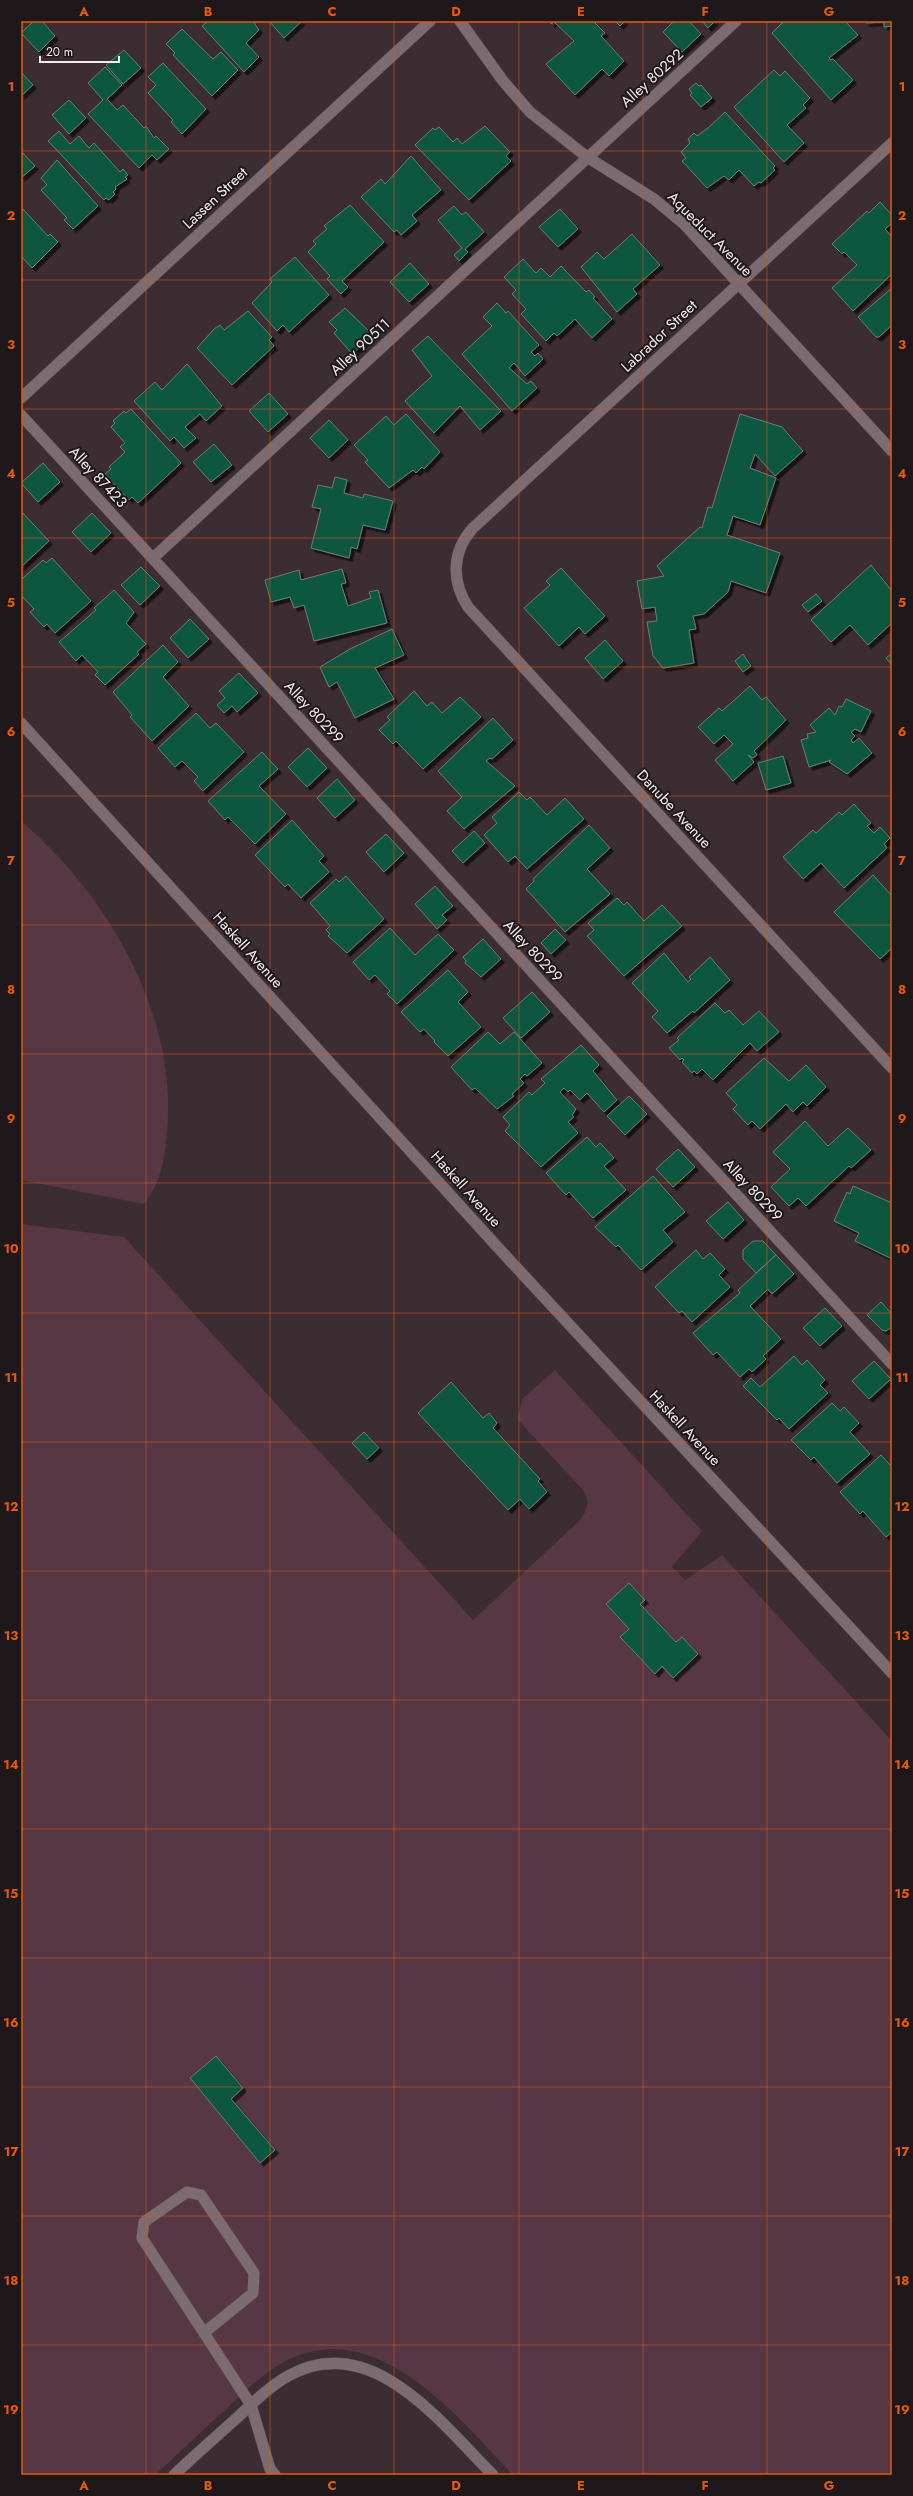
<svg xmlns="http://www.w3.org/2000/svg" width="913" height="2496" viewBox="0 0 913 2496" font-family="Jost,sans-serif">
	<defs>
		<filter id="shadow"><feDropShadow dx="3.5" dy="3.5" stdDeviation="0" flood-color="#0009"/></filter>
	</defs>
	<rect width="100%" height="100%" fill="#3c2d33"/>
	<g fill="#563743" fill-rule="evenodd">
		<path d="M21,821C107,894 178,1014 167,1131C165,1159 161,1182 144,1204L21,1180Z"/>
		<path d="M21,1224L124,1237L473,1620L580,1520C588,1509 590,1502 583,1490L518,1420L522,1399L555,1370L702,1531L672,1567L685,1580L722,1555L892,1741V2475H513C457,2416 374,2312 282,2363C261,2375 244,2393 226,2409C202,2431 179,2453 155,2475H21ZM629,1583L644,1600L640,1604L676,1642L682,1637L698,1654L673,1677L662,1666L655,1673L620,1637L629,1629L606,1604Z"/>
	</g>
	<g fill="#0f5640" stroke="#6c7d75" filter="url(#shadow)">
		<polygon points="34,21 42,21 55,36 39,52 21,33"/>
		<polygon points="204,21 253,21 259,30 246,43 259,57 244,72 202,26 206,23"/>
		<polygon points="269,21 302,21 284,38"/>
		<polygon points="551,21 593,21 605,33 601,36 624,61 609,76 602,69 575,95 546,64 574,41 554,22 551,24"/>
		<polygon points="615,21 625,21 620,26"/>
		<polygon points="674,21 689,21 701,34 682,52 663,32"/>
		<polygon points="702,21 715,21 708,28"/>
		<polygon points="784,21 845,21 858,35 829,58 831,60 833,59 853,80 831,100 772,33"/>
		<polygon points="866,21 892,21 892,26 884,27 884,22 866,23"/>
		<polygon points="182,29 213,59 221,52 238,70 212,96 173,55 175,53 166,44"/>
		<polygon points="124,50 141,68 123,84 106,65"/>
		<polygon points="163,63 206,109 182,134 171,122 173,120 148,93 156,85 148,77"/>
		<polygon points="105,67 122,85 107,99 117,110 123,105 144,128 146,126 154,138 156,136 169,149 157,160 152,155 139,168 88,114 103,100 88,83"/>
		<polygon points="774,70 780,76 785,71 810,98 803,105 806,108 787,125 804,143 784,162 734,107"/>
		<polygon points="21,72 33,85 21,96"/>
		<polygon points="696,83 699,86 701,85 712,98 701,107 690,95 692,93 689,89"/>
		<polygon points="69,100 86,118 69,134 52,115"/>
		<polygon points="725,112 775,166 773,168 775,170 761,183 759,182 754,186 739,170 729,180 724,176 707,188 682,161 686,158 681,152 690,143 688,139 694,133 697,136 708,128"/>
		<polygon points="485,126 510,152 506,156 511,161 469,200 415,145 433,128 435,130 439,127 453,142 457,138 462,144"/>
		<polygon points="59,131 70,144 79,136 89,148 94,143 120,172 123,169 128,175 125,177 127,179 115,187 116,189 113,192 115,194 109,200 106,198 104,200 48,141"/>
		<polygon points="21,151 35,166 21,178"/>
		<polygon points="411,156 441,190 412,215 417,221 401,235 397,230 394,232 361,197 381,179 385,184"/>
		<polygon points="57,160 98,206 73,229 64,220 67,218 41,190 47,185 41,178"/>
		<polygon points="880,202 892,215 892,223 885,229 892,237 892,274 853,311 832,288 857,265 844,252 842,254 832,244 867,211 869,213"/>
		<polygon points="350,205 384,242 342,281 348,287 341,294 327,279 330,276 308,252 316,244 313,241 327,229 324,226"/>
		<polygon points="454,206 462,215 466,212 484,232 465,249 468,252 459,261 454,255 462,248 438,220"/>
		<polygon points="22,208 48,236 50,234 58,242 32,268 21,256"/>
		<polygon points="560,209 578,229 558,247 539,227"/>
		<polygon points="632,234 660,265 633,289 637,294 617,312 581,267 597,252 604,259"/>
		<polygon points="295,257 329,295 289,332 283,325 277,331 252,303 272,282 270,279"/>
		<polygon points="523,259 536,273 541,268 550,277 561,266 586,292 589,290 595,297 593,298 612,319 592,338 575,319 557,336 554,333 546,341 521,314 526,309 512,294 516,290 504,277"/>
		<polygon points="410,263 429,284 409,302 390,282"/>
		<polygon points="892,288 892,325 879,337 876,337 858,317"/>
		<polygon points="497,303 506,313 508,311 539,345 531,352 535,356 538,353 543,359 525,376 514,363 509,368 527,384 531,381 537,388 512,411 462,354 492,326 483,317"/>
		<polygon points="345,308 373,335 352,354 334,333 337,330 329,322"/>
		<polygon points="248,311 272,337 269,340 274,346 232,385 197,348 214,329 220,325 224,330"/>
		<polygon points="428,336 501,411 480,430 460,406 434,433 405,401 432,376 412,350"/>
		<polygon points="187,364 222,406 206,421 200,414 185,427 196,438 184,448 174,437 170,441 134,401 155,382 162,390"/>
		<polygon points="269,393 288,414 268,432 249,411"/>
		<polygon points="131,409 181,463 138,503 132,497 129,500 105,474 111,469 109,467 125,452 120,447 125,443 111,427 115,423 113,421 124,411 126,413"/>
		<polygon points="406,414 440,452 424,469 422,467 416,473 413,470 389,488 365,462 368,460 354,445 386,416 394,425"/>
		<polygon points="740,414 782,427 803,451 775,476 755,454 750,468 776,478 760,525 733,516 727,535 780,553 766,593 731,581 728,592 704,614 693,616 696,629 689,630 694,663 663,668 653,656 647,622 657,621 655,607 642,609 637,581 664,576 657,566 700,527 702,528 708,507 712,508"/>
		<polygon points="329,420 348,440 329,458 310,438"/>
		<polygon points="214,444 232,465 211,482 193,462"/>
		<polygon points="43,463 60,482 38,502 21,483"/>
		<polygon points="335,477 347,480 344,493 363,498 364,494 393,501 385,530 363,525 357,549 351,547 349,558 311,548 321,509 312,507 318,485 332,488"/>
		<polygon points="21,511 49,541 21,567"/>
		<polygon points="92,513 111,533 91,552 72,532"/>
		<polygon points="52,558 91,601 55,633 47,624 44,627 30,612 34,609 21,595 21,580 43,560 46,563"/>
		<polygon points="871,565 892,591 892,623 868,645 850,625 831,642 811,620"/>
		<polygon points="141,567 160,586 140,605 121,585"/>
		<polygon points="561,568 605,616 585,634 579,627 559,646 524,608 550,585 546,581"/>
		<polygon points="342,569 346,583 341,584 348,606 371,598 369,592 378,590 387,623 314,641 304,605 294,608 290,597 271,602 265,580 299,570 301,580"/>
		<polygon points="114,590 134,612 126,623 146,644 137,652 139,654 105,685 95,675 98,672 82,655 76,661 59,642 96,610 94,608"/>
		<polygon points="816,594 822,601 808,612 802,605"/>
		<polygon points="190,619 209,639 188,658 170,638"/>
		<polygon points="392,629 404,655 375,668 394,699 355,718 337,682 329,687 320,667 350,649"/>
		<polygon points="605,640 623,661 603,679 585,658"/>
		<polygon points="163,645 178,662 163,677 189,706 152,741 130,717 132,715 113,692"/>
		<polygon points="892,653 892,665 886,658"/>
		<polygon points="743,654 751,666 743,672 735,661"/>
		<polygon points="239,673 258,693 237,712 232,706 224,713 217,705 225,698 219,691"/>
		<polygon points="750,686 762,700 766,697 786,720 754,751 757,755 753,758 748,755 754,762 733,781 715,760 733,744 724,735 714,744 698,727 719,708 722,711"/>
		<polygon points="414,691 427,706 432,702 442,713 460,697 481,717 423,769 396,741 393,744 379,730 390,720 387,717"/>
		<polygon points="846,699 871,711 861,732 855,729 851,732 855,736 851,740 853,743 859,738 872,753 847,774 829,762 831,760 809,767 801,740 808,738 807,734 816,732 810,725 829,708 835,715 839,706 842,707"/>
		<polygon points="196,713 210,728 216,723 244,752 203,791 194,781 198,777 182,761 175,767 158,748"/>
		<polygon points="493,718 513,740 492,759 490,758 486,761 515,786 464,829 447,811 462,797 438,771"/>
		<polygon points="308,748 327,768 307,787 288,767"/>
		<polygon points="262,752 278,769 259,786 286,814 255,844 228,817 225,820 208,801"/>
		<polygon points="783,756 791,783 766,790 758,763"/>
		<polygon points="337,779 355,800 335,818 317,798"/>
		<polygon points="519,792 527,800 530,797 547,815 565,798 584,819 527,869 515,856 508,862 484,835 497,823 492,817"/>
		<polygon points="854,804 871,823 867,826 874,833 880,827 890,838 884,844 887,848 844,888 821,863 803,879 783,857 813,830 816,833 839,812 842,815"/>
		<polygon points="292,820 324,856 319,861 329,872 301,898 288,884 285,887 255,855"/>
		<polygon points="589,825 610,848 587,869 610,894 565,932 526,889 534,881 533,879"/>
		<polygon points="474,831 485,843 463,863 452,851"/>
		<polygon points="386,834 404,853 384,872 366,852"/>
		<polygon points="873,875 892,896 892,948 880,959 834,912"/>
		<polygon points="346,876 384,919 347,953 328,936 330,934 326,930 330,926 310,903 336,879 339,882"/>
		<polygon points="435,886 453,906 442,915 447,920 437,929 415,904"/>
		<polygon points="617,898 624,905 627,902 644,921 662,905 682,926 624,976 587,936 594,930 588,923"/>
		<polygon points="390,928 415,955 438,934 454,950 397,1004 387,994 390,991 375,975 369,980 353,962"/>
		<polygon points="555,929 566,940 551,954 541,943"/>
		<polygon points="483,939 501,959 481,977 465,963 466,961 463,957"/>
		<polygon points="664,953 688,982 691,979 689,977 710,957 730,980 694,1013 693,1011 667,1033 652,1017 658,1011 632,983"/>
		<polygon points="448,970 468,992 458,1002 481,1027 448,1056 434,1042 435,1041 424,1029 420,1032 401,1012"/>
		<polygon points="532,992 550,1012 521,1038 503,1018"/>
		<polygon points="715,1003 725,1013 729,1010 743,1025 759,1011 779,1032 757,1051 750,1043 713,1080 702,1069 697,1074 694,1071 692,1073 682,1062 684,1060 682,1058 680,1060 669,1048 679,1040 677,1038"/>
		<polygon points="488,1032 500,1044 514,1032 542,1063 527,1076 525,1074 520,1079 524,1083 512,1094 514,1096 497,1109 475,1088 472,1090 451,1067"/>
		<polygon points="581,1045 599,1065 593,1071 617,1100 604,1112 587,1093 580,1100 570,1090 568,1092 564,1088 560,1092 576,1109 572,1115 574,1117 568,1122 578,1133 541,1167 505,1131 510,1125 503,1117 529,1092 532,1095 545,1083 541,1079"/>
		<polygon points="764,1058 789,1081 806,1065 826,1087 807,1106 803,1102 793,1112 786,1104 760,1129 752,1121 748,1125 733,1109 737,1105 726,1093"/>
		<polygon points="629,1096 647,1114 625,1135 607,1116"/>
		<polygon points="805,1121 828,1146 848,1128 871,1150 851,1168 849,1166 806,1206 798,1198 789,1206 771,1187 790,1169 773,1152"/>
		<polygon points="587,1137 596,1147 600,1143 614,1158 604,1166 626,1190 593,1218 569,1192 566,1195 546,1173"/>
		<polygon points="678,1149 695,1167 673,1187 656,1169"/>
		<polygon points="653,1176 685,1212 663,1230 673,1242 641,1270 618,1245 616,1247 595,1227"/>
		<polygon points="853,1186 892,1203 892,1259 855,1241 859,1233 834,1221 847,1192 850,1194"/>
		<polygon points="728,1202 744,1220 723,1239 706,1221"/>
		<polygon points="753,1241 763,1241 776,1255 756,1273 743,1259 743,1250"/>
		<polygon points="696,1250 703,1259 710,1253 725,1269 719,1275 730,1287 692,1322 682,1311 679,1313 655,1287"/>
		<polygon points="776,1255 794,1274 772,1294 768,1289 750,1306 781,1339 763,1356 766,1359 752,1372 749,1369 740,1377 717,1352 713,1355 693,1333 740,1293 738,1290"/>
		<polygon points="881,1302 892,1314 892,1327 886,1331 882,1330 867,1315"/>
		<polygon points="825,1308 842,1326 820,1346 803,1328"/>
		<polygon points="794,1356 802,1365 807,1360 825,1380 820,1385 828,1393 789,1429 779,1418 777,1420 743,1386 751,1378 760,1387"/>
		<polygon points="874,1361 891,1379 869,1399 852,1381"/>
		<polygon points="451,1382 483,1418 489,1413 497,1423 493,1428 540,1479 538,1481 547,1492 529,1509 520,1499 508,1510 418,1413"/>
		<polygon points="832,1403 840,1411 844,1407 859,1423 850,1432 870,1454 837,1483 814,1457 811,1460 791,1440"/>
		<polygon points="364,1432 379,1448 367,1459 352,1443"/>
		<polygon points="881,1455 890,1465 892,1464 892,1532 886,1537 863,1511 860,1514 840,1492"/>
		<polygon points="629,1583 645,1600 640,1604 676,1642 682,1637 698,1654 673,1678 662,1666 655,1674 620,1637 629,1629 606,1604"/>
		<polygon points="216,2056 243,2088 231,2099 275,2150 260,2163 190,2078"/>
	</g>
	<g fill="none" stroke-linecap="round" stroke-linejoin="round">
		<defs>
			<g id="service">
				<polyline points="21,415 892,1364"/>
				<polyline points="153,558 736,21"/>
				<polyline points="205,2332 253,2293 254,2273 201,2195 187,2192 144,2222 142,2238 251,2405 270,2469 275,2475"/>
			</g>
			<g id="minor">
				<polyline points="460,21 503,81 530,112 587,157 654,199 684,224 892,451"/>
				<path d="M892,143L473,528C452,551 451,581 468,607L892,1068"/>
				<path d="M174,2475C195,2455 217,2436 239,2416C254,2402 270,2386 288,2376C371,2329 441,2423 493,2475"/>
			</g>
			<g id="secondary">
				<polyline points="21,398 430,21"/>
				<polyline points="21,723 503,1253 892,1673"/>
			</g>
		</defs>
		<use href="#service" stroke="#55494d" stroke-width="12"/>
		<use href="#minor" stroke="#55494d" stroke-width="12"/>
		<use href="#secondary" stroke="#55494d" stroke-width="12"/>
		<use href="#service" stroke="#7c6b71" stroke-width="11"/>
		<use href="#minor" stroke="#7c6b71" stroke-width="11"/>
		<use href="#secondary" stroke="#7c6b71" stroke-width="11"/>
	</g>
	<path fill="none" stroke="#e8590c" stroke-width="1" stroke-opacity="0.55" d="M146,21V2475M270,21V2475M394,21V2475M519,21V2475M643,21V2475M767,21V2475M21,151H892M21,280H892M21,409H892M21,538H892M21,667H892M21,796H892M21,925H892M21,1054H892M21,1183H892M21,1313H892M21,1442H892M21,1571H892M21,1700H892M21,1829H892M21,1958H892M21,2087H892M21,2216H892M21,2345H892"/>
	<g text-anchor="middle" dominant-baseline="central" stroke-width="4" stroke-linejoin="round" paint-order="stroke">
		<g font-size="15" fill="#f4eaed" stroke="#1e181a">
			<text transform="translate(652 78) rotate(-42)">Alley 80292</text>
			<text transform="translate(215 198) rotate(-43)">Lassen Street</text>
			<text transform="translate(710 234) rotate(45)">Aqueduct Avenue</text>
			<text transform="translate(659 336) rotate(-43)">Labrador Street</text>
			<text transform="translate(360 347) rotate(-43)">Alley 90511</text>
			<text transform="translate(98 477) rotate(47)">Alley 87423</text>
			<text transform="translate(314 712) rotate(47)">Alley 80299</text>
			<text transform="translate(674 809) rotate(47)">Danube Avenue</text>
			<text transform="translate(248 950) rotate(48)">Haskell Avenue</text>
			<text transform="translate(533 951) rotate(47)">Alley 80299</text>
			<text transform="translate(466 1189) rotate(48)">Haskell Avenue</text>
			<text transform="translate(753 1190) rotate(47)">Alley 80299</text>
			<text transform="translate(685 1428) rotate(47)">Haskell Avenue</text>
		</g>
	</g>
	<rect width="913" height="2496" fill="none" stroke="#1e181a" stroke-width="44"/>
	<path d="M40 56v6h79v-6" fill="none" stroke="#f4eaed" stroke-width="2"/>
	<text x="46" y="56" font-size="12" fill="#f4eaed" stroke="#1e181a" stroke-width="3" paint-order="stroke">20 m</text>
	<rect x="22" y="22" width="869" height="2452" fill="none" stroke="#e8590c" stroke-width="1.5"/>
	<g font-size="13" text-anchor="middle" font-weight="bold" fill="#e8590c">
		<text x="84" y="16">A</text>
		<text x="208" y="16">B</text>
		<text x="332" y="16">C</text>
		<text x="456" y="16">D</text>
		<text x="581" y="16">E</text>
		<text x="705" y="16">F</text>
		<text x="829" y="16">G</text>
		<text x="11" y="91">1</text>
		<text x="902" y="91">1</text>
		<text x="11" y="220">2</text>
		<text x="902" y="220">2</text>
		<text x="11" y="349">3</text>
		<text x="902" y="349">3</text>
		<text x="11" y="478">4</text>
		<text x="902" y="478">4</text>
		<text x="11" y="607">5</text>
		<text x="902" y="607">5</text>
		<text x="11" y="736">6</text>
		<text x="902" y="736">6</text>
		<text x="11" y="865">7</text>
		<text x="902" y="865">7</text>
		<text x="11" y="994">8</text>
		<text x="902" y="994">8</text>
		<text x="11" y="1123">9</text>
		<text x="902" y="1123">9</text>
		<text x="11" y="1253">10</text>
		<text x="902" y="1253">10</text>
		<text x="11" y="1382">11</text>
		<text x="902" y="1382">11</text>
		<text x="11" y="1511">12</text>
		<text x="902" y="1511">12</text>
		<text x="11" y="1640">13</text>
		<text x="902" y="1640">13</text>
		<text x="11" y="1769">14</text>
		<text x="902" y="1769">14</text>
		<text x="11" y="1898">15</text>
		<text x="902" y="1898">15</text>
		<text x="11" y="2027">16</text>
		<text x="902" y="2027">16</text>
		<text x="11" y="2156">17</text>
		<text x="902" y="2156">17</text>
		<text x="11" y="2285">18</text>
		<text x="902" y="2285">18</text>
		<text x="11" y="2414">19</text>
		<text x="902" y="2414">19</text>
		<text x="84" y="2490">A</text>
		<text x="208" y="2490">B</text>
		<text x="332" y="2490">C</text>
		<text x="456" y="2490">D</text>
		<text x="581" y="2490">E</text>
		<text x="705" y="2490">F</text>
		<text x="829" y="2490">G</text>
	</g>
</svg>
